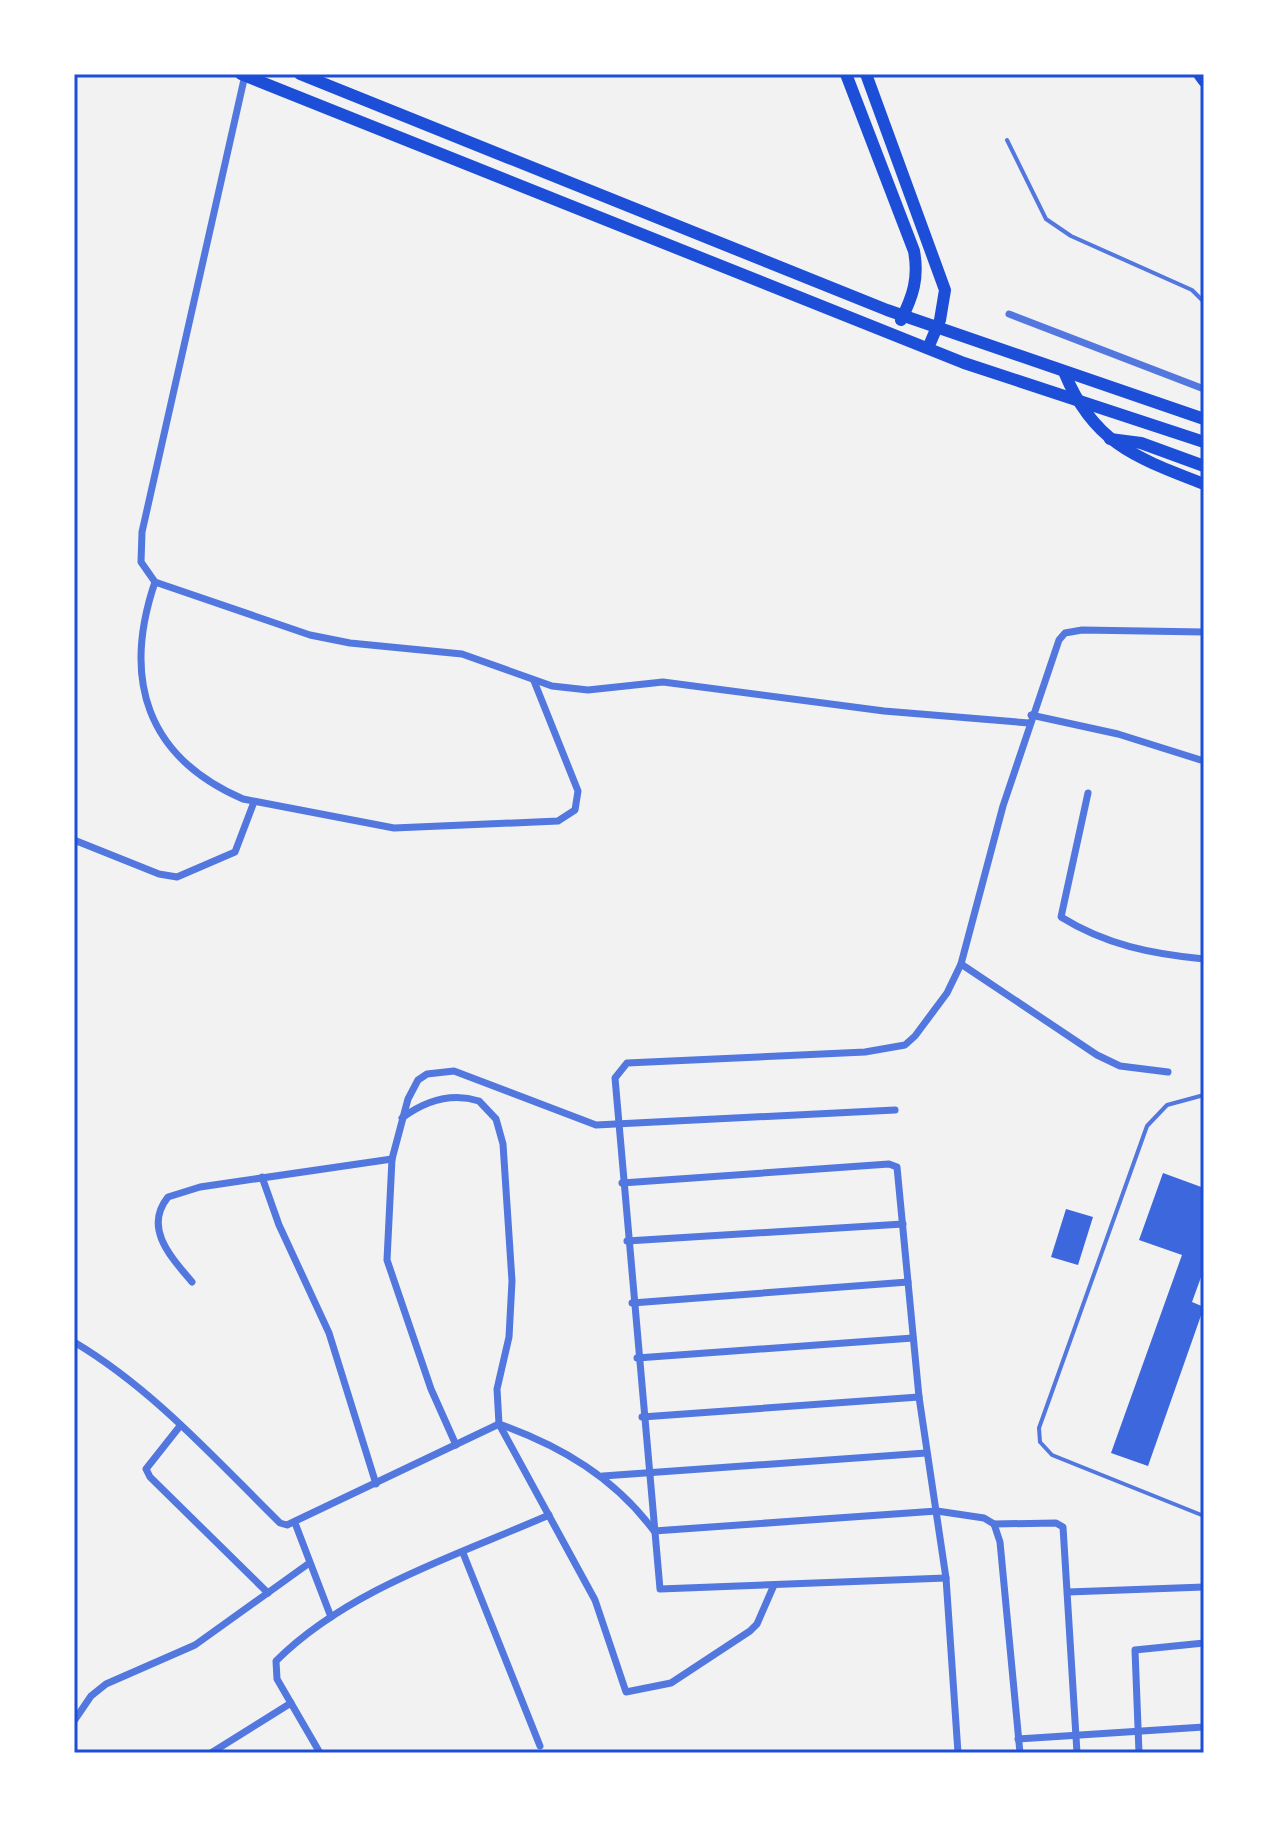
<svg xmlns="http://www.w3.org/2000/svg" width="1278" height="1827" viewBox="0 0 1278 1827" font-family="'Fira Sans Condensed',sans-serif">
	<rect width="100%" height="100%" fill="#f2f2f2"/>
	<g fill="#3d67dc">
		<polygon points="1163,1173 1204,1188 1204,1269 1192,1302 1204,1307 1148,1466 1111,1453 1182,1255 1139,1240"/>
		<polygon points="1066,1209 1093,1217 1078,1265 1051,1257"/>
	</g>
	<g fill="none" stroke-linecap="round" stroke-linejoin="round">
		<g stroke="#5277de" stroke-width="4">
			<polyline points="1007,140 1046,219 1071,236 1192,290 1204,302"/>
			<polyline points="1204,1095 1167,1105 1147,1126 1039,1428 1040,1442 1052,1455 1204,1516"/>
		</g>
		<g stroke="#5277de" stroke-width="7">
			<polyline points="245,75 142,532 141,562 155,582 310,635 350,643 462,654 552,686 588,690 663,682 884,711 1029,723"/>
			<polyline points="1009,314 1204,389"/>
			<path d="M155,582C122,679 146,757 243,799L394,828L558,821L575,810L578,791L534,681"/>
			<polyline points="1031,715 1118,734 1204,761"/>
			<path d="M1088,793L1061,917C1106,945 1152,954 1204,959"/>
			<polyline points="74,840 159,874 177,877 235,852 254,802"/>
			<polyline points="961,964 1097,1055 1120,1066 1168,1072"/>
			<path d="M402,1118C425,1101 450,1092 479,1101L496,1119L503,1144L512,1281L509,1337L497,1389L499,1424L595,1600L626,1692L671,1683L750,1631L757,1624L774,1585"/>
			<polyline points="262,1177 279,1225 329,1333 376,1484"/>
			<polyline points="622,1183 889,1164 897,1167 919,1397 946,1578 958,1753"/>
			<polyline points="627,1241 903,1224"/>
			<path d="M192,1282C171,1257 143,1228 168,1197L200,1187L392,1159"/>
			<polyline points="632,1303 908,1282"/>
			<path d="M74,1342C153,1389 215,1459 280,1523L287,1525L499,1424C561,1446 615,1478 654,1531L937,1511L984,1518L994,1524L1000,1542L1020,1753"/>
			<polyline points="637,1358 913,1338"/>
			<polyline points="642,1417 919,1397"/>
			<polyline points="180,1426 146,1469 150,1477 268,1593"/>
			<polyline points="456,1445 431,1389 387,1260 392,1159 408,1099 418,1080 427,1074 454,1071 596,1125 895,1110"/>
			<polyline points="603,1476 926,1453"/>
			<polyline points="295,1523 331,1617"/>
			<polyline points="994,1524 1056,1523 1063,1527 1077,1753"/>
			<polyline points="463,1553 540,1746"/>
			<polyline points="946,1578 660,1589 615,1078 627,1063 865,1052 905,1045 915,1036 947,993 961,964 1003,806 1059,640 1065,633 1082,630 1204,632"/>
			<polyline points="1068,1592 1204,1587"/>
			<polyline points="74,1721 91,1696 106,1684 195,1645 308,1564"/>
			<polyline points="1018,1739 1204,1727"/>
			<polyline points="211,1753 291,1703"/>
			<path d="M320,1753L277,1679L276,1661C348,1589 458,1555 549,1515"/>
			<polyline points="1139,1753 1135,1650 1204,1643"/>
		</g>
		<g stroke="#1d4ed8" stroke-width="12">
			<polyline points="241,74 964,363 1204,442"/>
			<polyline points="300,74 887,310 1204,419"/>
			<path d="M846,74L914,251C919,278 913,296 901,320"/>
			<polyline points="866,74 945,290 940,320 928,348"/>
			<polyline points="1199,74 1204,81"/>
			<path d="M1065,374C1094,444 1137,458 1204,484"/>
			<polyline points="1110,439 1141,443 1204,466"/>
		</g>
	</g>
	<rect width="1278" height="1827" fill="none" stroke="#ffffff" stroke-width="152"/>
	<rect x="76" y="76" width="1126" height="1675" fill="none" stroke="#1d4ed8" stroke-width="3"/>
</svg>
